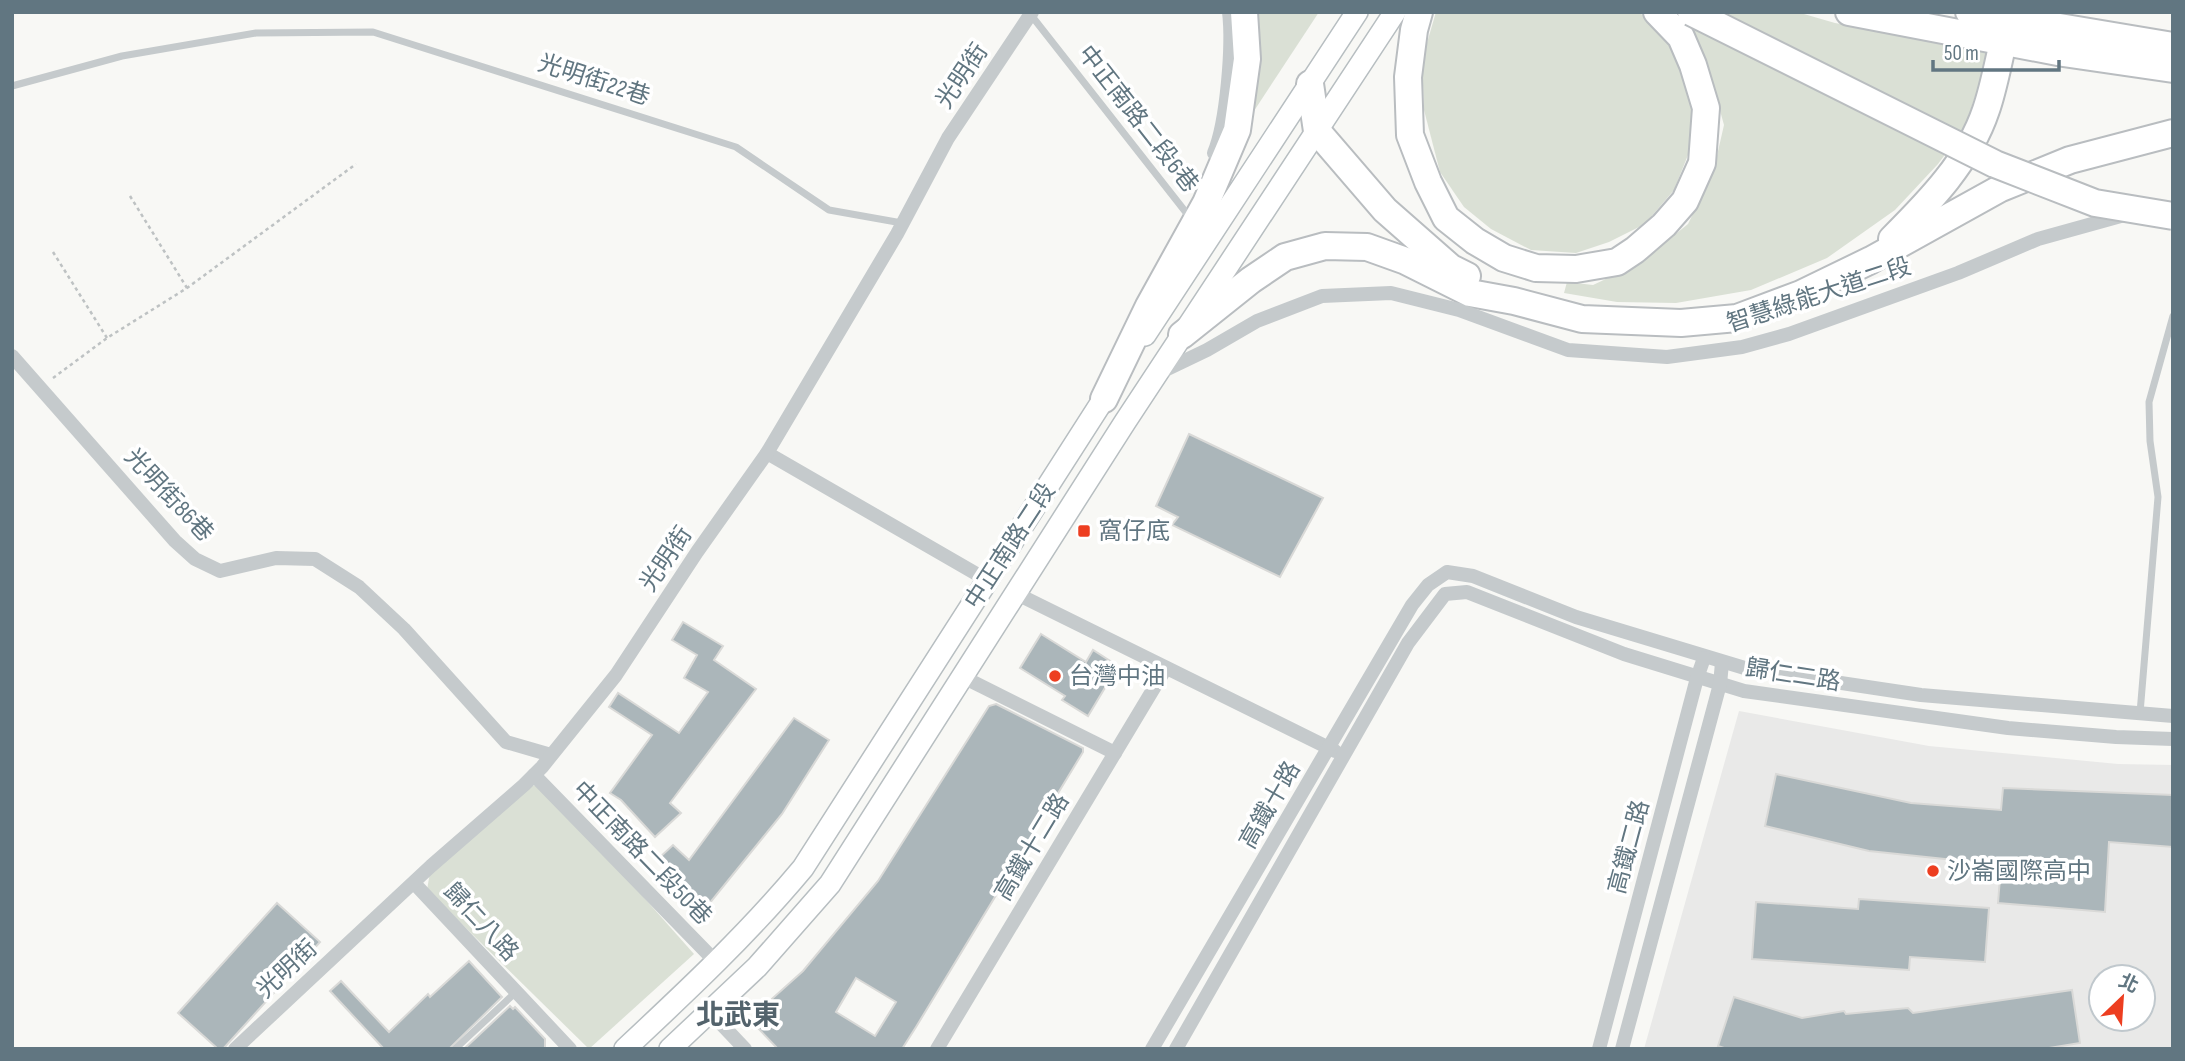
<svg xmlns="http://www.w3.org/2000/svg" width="2185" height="1061" viewBox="0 0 2185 1061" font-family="'Sofia Sans Condensed','Noto Sans TC',sans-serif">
	<rect width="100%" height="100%" fill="#f8f8f5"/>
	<path fill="#e9e9e8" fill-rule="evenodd" d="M1739,711L1929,746L2118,764L2173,765V1049H1644ZM2101,977H2143V1019H2101Z"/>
	<g fill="#dae0d5">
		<polygon points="1252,12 1319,12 1250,117"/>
		<polygon points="1436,12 1639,12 1662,32 1692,83 1694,140 1674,190 1645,224 1609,242 1576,253 1531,250 1491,229 1464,207 1440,172 1424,110 1422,60"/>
		<polygon points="1701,12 1797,12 1835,23 1988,51 1978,88 1964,129 1938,164 1895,210 1827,258 1751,290 1676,303 1617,302 1564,293 1567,282 1593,285 1640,263 1688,224 1713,173 1724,125 1709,71 1689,37"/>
		<polygon points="524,785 545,786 694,954 589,1049 427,890 431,866"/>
	</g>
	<g fill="#abb6ba" stroke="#d9d9d7" stroke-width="2" fill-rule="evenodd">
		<polygon points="1189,434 1323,498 1280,577 1172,525 1178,517 1156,506"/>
		<polygon points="683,622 723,646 714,660 756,689 670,803 681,813 655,837 621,800 610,793 652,735 609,707 618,693 679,733 708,692 684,678 697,655 672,640"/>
		<polygon points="1041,634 1086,662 1093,650 1118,666 1088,716 1062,700 1065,696 1020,668"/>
		<path d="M996,704L1083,748V752L916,1027L902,1049H778L754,1024L755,1014L803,971L878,881L989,706ZM856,978L896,1002L875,1036L836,1012Z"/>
		<polygon points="794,718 829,740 782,814 705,909 659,858 673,845 689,860"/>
		<polygon points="1776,774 1911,803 2001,810 2003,788 2173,795 2173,847 2109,842 2105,912 1998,903 2001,865 1869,851 1765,826"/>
		<polygon points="1859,899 1989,908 1985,962 1910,957 1909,970 1752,959 1756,902 1858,909"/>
		<polygon points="277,903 320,942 223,1049 218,1049 178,1013"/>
		<polygon points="469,961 502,997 449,1049 384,1049 330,991 341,981 389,1032 428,994 430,997"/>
		<polygon points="2072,990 2080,1043 2043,1049 1727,1049 1718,1046 1734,997 1802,1018 1844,1011 1846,1014 1908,1008 1913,1013"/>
		<polygon points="510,1006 513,1009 515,1007 545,1039 545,1049 464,1049"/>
	</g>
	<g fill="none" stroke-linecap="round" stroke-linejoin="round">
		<defs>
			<g id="secondary">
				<polyline points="1145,335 1357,12"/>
				<path d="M625,1049C687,991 748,934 803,868L1112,386"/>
				<polyline points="670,1049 757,967 830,884 1125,422 1395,12"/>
			</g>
			<g id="highway">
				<polyline points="1419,12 1414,30 1408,77 1410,135 1428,182 1446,218 1475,241 1504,258 1536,268 1576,269 1617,262 1635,250 1664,225 1685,201 1702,163 1706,108 1693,65 1681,37 1657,12"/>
				<polyline points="1849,12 2063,53 2173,69"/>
				<polyline points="1969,12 2173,46"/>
				<polyline points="1310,84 1317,131 1385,210 1451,268 1467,276"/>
				<path d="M1892,239C1930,201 1969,161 1986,110C1993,90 1997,68 2002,47"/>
				<polyline points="1182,335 1251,280 1285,257 1325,246 1367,247 1406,261 1470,293 1514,301 1582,319 1681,323 1737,318 1801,294 1871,260 2001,188 2070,160 2173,133"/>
				<polyline points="1104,399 1149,306 1206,203 1237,130 1247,59 1244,12"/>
			</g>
		</defs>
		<use href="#secondary" stroke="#b7bec1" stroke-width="24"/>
		<use href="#highway" stroke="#b9bdc0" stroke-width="30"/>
		<g stroke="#bec2c3" stroke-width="2.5" stroke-dasharray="3.5 3.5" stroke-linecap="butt">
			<polyline points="130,196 187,288"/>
			<polyline points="53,252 107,338"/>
			<polyline points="53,378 107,338 187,288 356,164"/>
		</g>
		<g stroke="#c5cacc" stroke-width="7">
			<polyline points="1031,15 1188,215"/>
			<polyline points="12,86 122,56 256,33 373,32 736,147 829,210 902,223"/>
			<polyline points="2140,713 2158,497 2150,441 2149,402 2173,316"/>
			<polyline points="455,1049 516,992"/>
		</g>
		<g stroke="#c5cacc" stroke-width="14">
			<path d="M1214,153C1227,122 1233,45 1229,12"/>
			<polyline points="12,356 175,541 195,559 220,571 276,558 315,559 359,587 404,629 506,742 551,755"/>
			<polyline points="1159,373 1207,350 1257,321 1322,296 1391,293 1459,310 1568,350 1667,357 1742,347 1789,334 1958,273 2038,239 2128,214"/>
			<polyline points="767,453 987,580"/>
			<polyline points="1017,594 1335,751"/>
			<polyline points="963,677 1115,753"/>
			<polyline points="534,775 717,963"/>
			<polyline points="414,883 570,1049"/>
			<polyline points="709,1011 745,1049"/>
			<polyline points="235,1049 431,866 524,785 542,767 616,675 697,552 767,453 897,234 948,138 1032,12"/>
			<polyline points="937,1049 1166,668"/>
			<polyline points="1152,1049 1412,605 1428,585 1447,572 1473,576 1576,617 1748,669 1921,695 2173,716"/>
			<polyline points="1176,1049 1408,643 1445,594 1467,592 1624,654 1744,691 2008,728 2116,737 2173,739"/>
			<polyline points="1599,1049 1697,678 1704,658"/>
			<polyline points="1622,1049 1720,684 1722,663"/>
		</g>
		<use href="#secondary" stroke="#fff" stroke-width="21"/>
		<use href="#highway" stroke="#fff" stroke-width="26"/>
		<defs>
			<polyline id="highway-bridge" points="1691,12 1995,164 2095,203 2173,216"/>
		</defs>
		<use href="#highway-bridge" stroke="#b9bdc0" stroke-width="30" stroke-linecap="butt"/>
		<use href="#highway-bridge" stroke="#fff" stroke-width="26"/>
	</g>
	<g fill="#ed3e20" stroke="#fff" stroke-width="2.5">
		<rect x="1077" y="524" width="14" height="14" rx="3.5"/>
		<circle cx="1055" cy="676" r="7"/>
		<circle cx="1933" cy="871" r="7"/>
	</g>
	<g text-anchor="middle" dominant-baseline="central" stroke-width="7" stroke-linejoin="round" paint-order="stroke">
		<g font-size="24" fill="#617681" stroke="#fff">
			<text transform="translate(962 76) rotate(-56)">光明街</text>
			<text transform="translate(594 80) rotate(18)">光明街22巷</text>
			<text transform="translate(1138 119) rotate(52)">中正南路二段6巷</text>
			<text transform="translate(1819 295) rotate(-18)">智慧綠能大道二段</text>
			<text transform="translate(169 495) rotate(47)">光明街86巷</text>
			<text transform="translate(1010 546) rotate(-57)">中正南路二段</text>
			<text transform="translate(666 559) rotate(-56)">光明街</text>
			<text transform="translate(1793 675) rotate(9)">歸仁二路</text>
			<text transform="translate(1270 805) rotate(-60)">高鐵十路</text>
			<text transform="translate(1032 847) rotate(-59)">高鐵十二路</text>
			<text transform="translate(1629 847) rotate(-75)">高鐵二路</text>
			<text transform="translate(642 853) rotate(46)">中正南路二段50巷</text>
			<text transform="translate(481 922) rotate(47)">歸仁八路</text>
			<text transform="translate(287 969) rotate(-43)">光明街</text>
		</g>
		<g font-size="24" fill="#617681" stroke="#fff" text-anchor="start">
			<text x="1098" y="531">窩仔底</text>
			<text x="1069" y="676">台灣中油</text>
			<text x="1947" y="871">沙崙國際高中</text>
		</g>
		<g font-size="28" font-weight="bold" fill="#53636c" stroke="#fff">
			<text x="738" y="1015">北武東</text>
		</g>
	</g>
	<rect width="2185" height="1061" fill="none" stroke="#617681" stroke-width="28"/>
	<g transform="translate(2122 998) rotate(25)"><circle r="33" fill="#ffffff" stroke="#c0c8cd" stroke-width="2"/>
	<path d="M0-5L12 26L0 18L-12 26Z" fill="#ed3e20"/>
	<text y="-10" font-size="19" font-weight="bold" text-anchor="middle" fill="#617681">北</text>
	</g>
	<path d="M1933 60v10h126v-10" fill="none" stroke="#617681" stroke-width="3.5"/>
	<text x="1944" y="60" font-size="21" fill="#617681" stroke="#ffffff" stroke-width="5" paint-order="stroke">50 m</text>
</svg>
